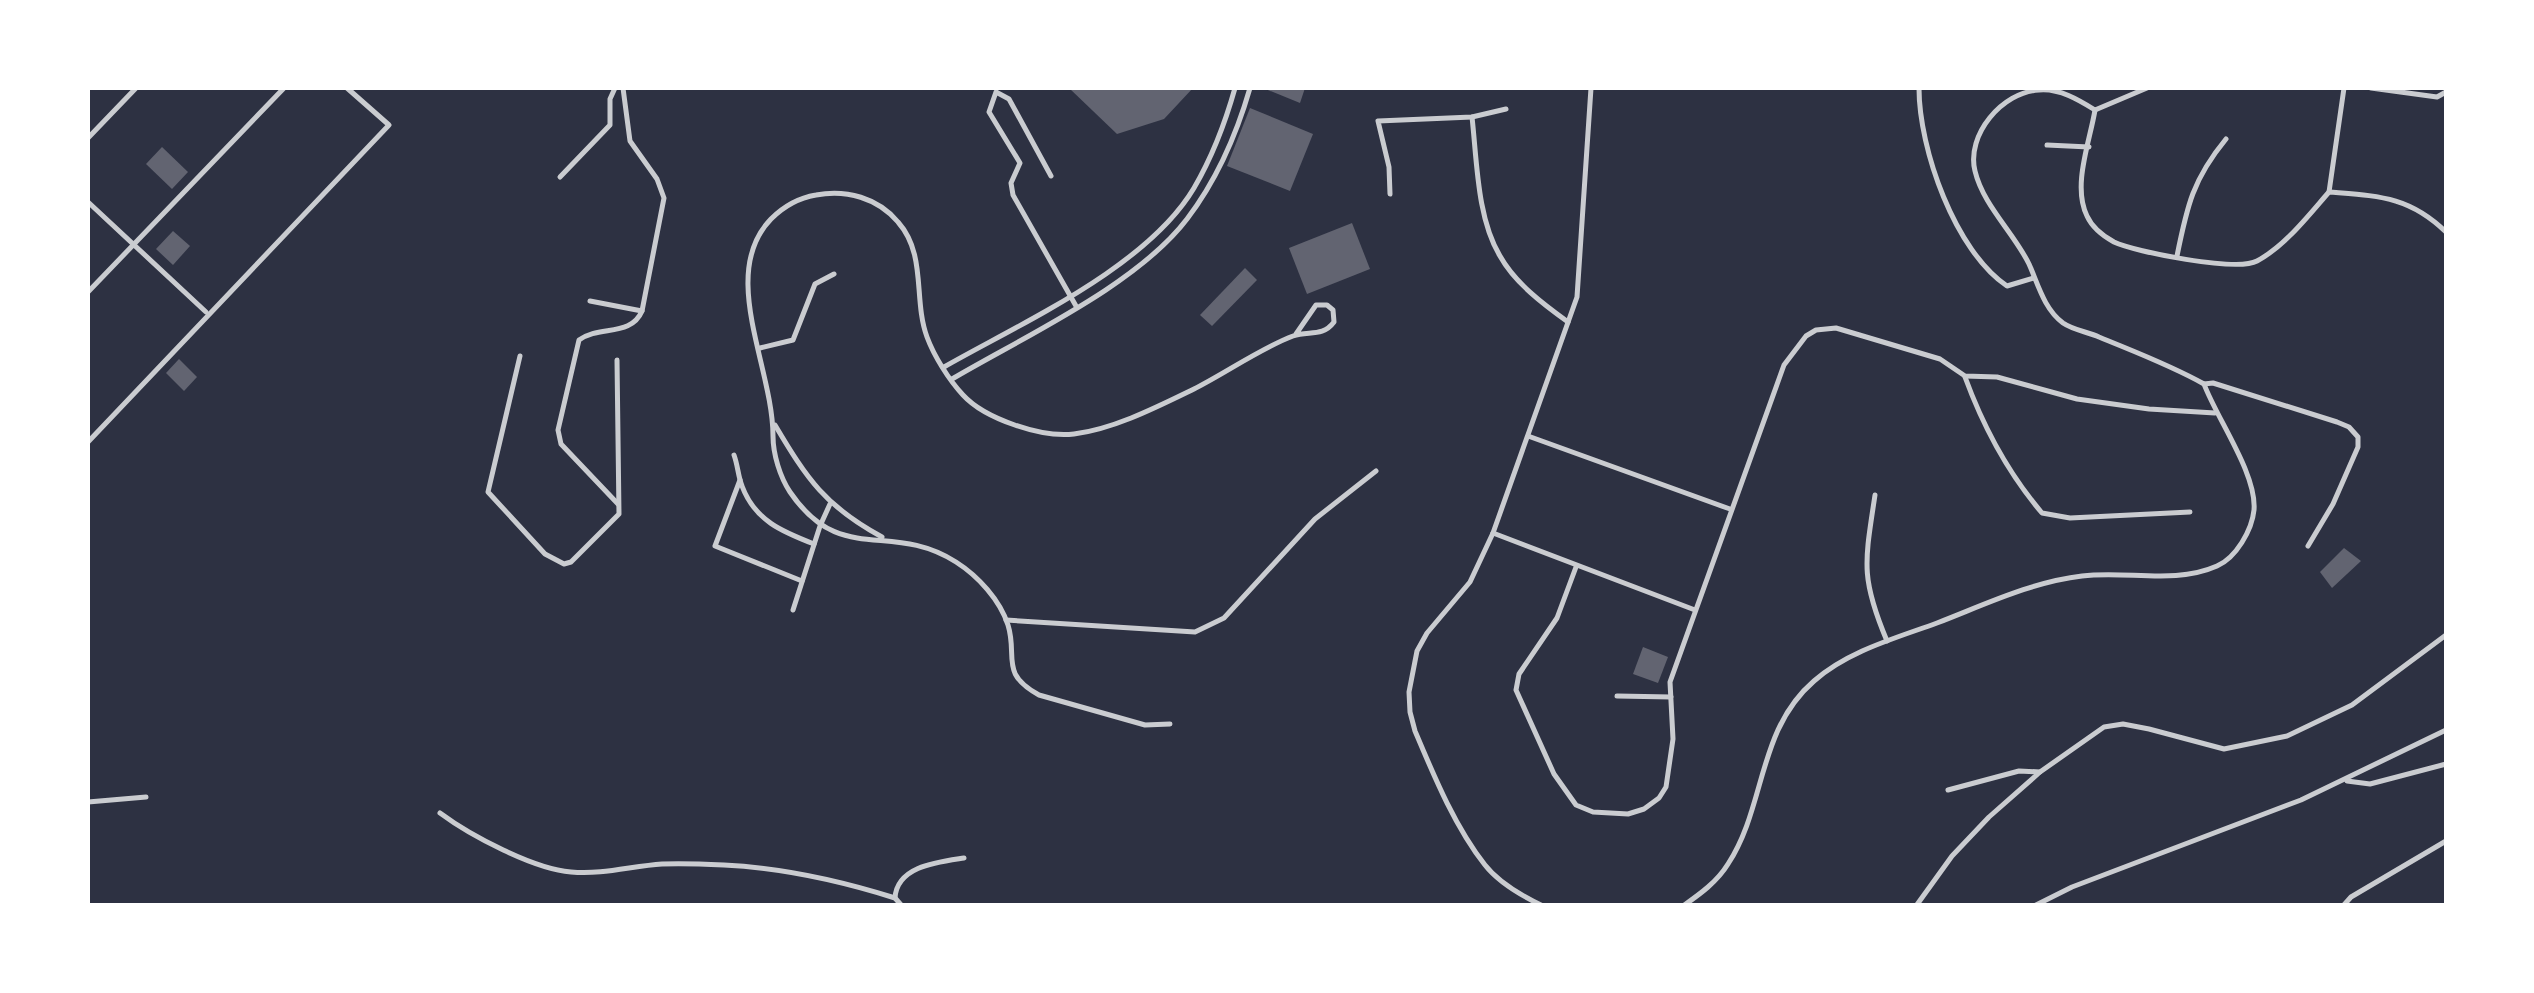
<svg xmlns="http://www.w3.org/2000/svg" width="2534" height="993" viewBox="0 0 2534 993" font-family="'Libre Baskerville',serif">
	<rect width="100%" height="100%" fill="#2d3142"/>
	<g fill="#626471">
		<polygon points="1069,88 1193,88 1164,119 1117,134"/>
		<polygon points="1263,88 1305,88 1300,103"/>
		<polygon points="1250,108 1313,134 1290,191 1227,166"/>
		<polygon points="162,147 188,172 172,189 146,164"/>
		<polygon points="1352,223 1370,269 1307,294 1289,248"/>
		<polygon points="173,231 190,246 173,265 156,249"/>
		<polygon points="1245,268 1257,280 1212,326 1200,315"/>
		<polygon points="179,359 197,377 184,391 166,373"/>
		<polygon points="2344,548 2361,561 2332,588 2320,572"/>
		<polygon points="1643,647 1668,657 1658,683 1633,674"/>
	</g>
	<g fill="none" stroke-linecap="round" stroke-linejoin="round">
		<g stroke="#caccd0" stroke-width="5">
			<path d="M1919,88C1919,149 1955,251 2007,286L2034,278"/>
			<polyline points="2371,88 2437,97 2446,92"/>
			<path d="M2095,110C2090,141 2072,186 2087,216C2092,227 2103,236 2114,242C2135,252 2237,272 2257,261C2285,246 2308,216 2329,192C2378,196 2409,196 2446,232"/>
			<polyline points="2095,110 2147,88"/>
			<path d="M1472,117C1477,161 1477,218 1500,256C1515,283 1543,304 1568,322"/>
			<polyline points="88,138 136,88"/>
			<polyline points="2047,145 2089,147"/>
			<polyline points="1051,176 1009,99 996,92 989,112 1020,163 1011,183 1013,195 1076,306"/>
			<polyline points="560,177 610,125 610,99 615,88"/>
			<polyline points="2329,192 2344,88"/>
			<polyline points="1390,194 1389,167 1378,121 1472,117 1506,109"/>
			<polyline points="88,202 206,312"/>
			<path d="M2177,256C2187,206 2193,179 2226,139"/>
			<polyline points="88,292 284,88"/>
			<polyline points="590,301 642,311"/>
			<polyline points="760,348 793,340 815,284 834,274"/>
			<polyline points="520,356 488,492 545,554 564,564 571,562 619,514 617,360"/>
			<path d="M944,367C1023,322 1147,267 1194,188C1211,159 1226,120 1235,88"/>
			<path d="M1965,377C1983,426 2008,473 2042,513L2070,518L2190,512"/>
			<path d="M952,379C1023,337 1137,285 1187,219C1216,181 1237,133 1250,88"/>
			<polyline points="2204,384 2213,383 2337,422 2349,427 2358,437 2358,447 2333,504 2308,546"/>
			<path d="M775,425C807,479 825,506 882,537"/>
			<polyline points="1528,436 1730,509"/>
			<polyline points="88,442 389,125 347,88"/>
			<path d="M734,455C738,466 738,476 742,486C755,521 783,532 814,544"/>
			<polyline points="740,480 715,546 802,581"/>
			<path d="M1875,495C1865,562 1860,577 1887,641"/>
			<path d="M618,504L561,444L558,430L579,340C599,325 631,337 642,311L664,198L657,179L630,141L623,88"/>
			<polyline points="1493,533 1695,610"/>
			<polyline points="1576,567 1557,618 1519,674 1516,690 1554,774 1576,805 1593,812 1628,814 1644,809 1659,798 1666,787 1673,739 1670,682 1784,365 1806,336 1816,330 1836,328 1940,359 1965,376 1997,377 2077,399 2149,409 2215,413"/>
			<polyline points="793,610 820,526 830,504"/>
			<polyline points="1006,620 1195,632 1224,618 1315,519 1376,471"/>
			<polyline points="1617,696 1671,697"/>
			<path d="M1170,724L1145,725L1039,695C999,673 1018,657 1008,625C1000,600 978,576 956,562C890,520 841,567 790,492C780,477 773,454 773,436C773,367 718,274 771,219C784,206 798,198 816,195C846,189 878,198 898,222C927,255 913,299 927,337C934,356 949,380 963,395C985,419 1042,438 1074,434C1114,429 1157,407 1194,389C1224,374 1263,347 1293,336C1308,330 1322,338 1334,322L1333,310L1327,305H1316L1296,334"/>
			<polyline points="2347,781 2370,784 2446,764"/>
			<polyline points="1948,790 2019,771 2040,772"/>
			<polyline points="88,802 146,797"/>
			<path d="M440,813C471,836 534,869 571,872C602,875 632,866 662,864C682,863 704,864 724,865C784,868 838,880 895,898L902,906"/>
			<path d="M895,898C897,866 938,862 964,858"/>
			<polyline points="1112,906 1130,906"/>
			<path d="M1543,906C1522,896 1499,883 1485,865C1455,827 1434,776 1415,731L1410,712L1409,692L1417,651L1427,633L1470,582L1493,533L1577,297L1591,88"/>
			<path d="M1683,906C1700,894 1717,882 1728,864C1766,806 1757,730 1814,681C1848,651 1896,638 1937,623C1984,605 2031,582 2082,576C2126,570 2174,585 2217,566C2236,558 2252,530 2254,510C2257,474 2217,419 2204,384C2170,365 2135,352 2099,337C2088,332 2073,330 2063,323C2044,309 2038,284 2029,264C2014,233 1983,205 1975,171C1966,135 2002,92 2039,90C2059,88 2079,100 2095,110"/>
			<polyline points="1916,906 1952,856 1989,817 2040,772 2104,727 2123,724 2149,729 2224,749 2287,736 2352,705 2446,635"/>
			<polyline points="2034,906 2072,887 2301,800 2446,730"/>
			<polyline points="2343,906 2351,897 2446,841"/>
		</g>
	</g>
	<rect width="2534" height="993" fill="none" stroke="#ffffff" stroke-width="180"/>
</svg>
